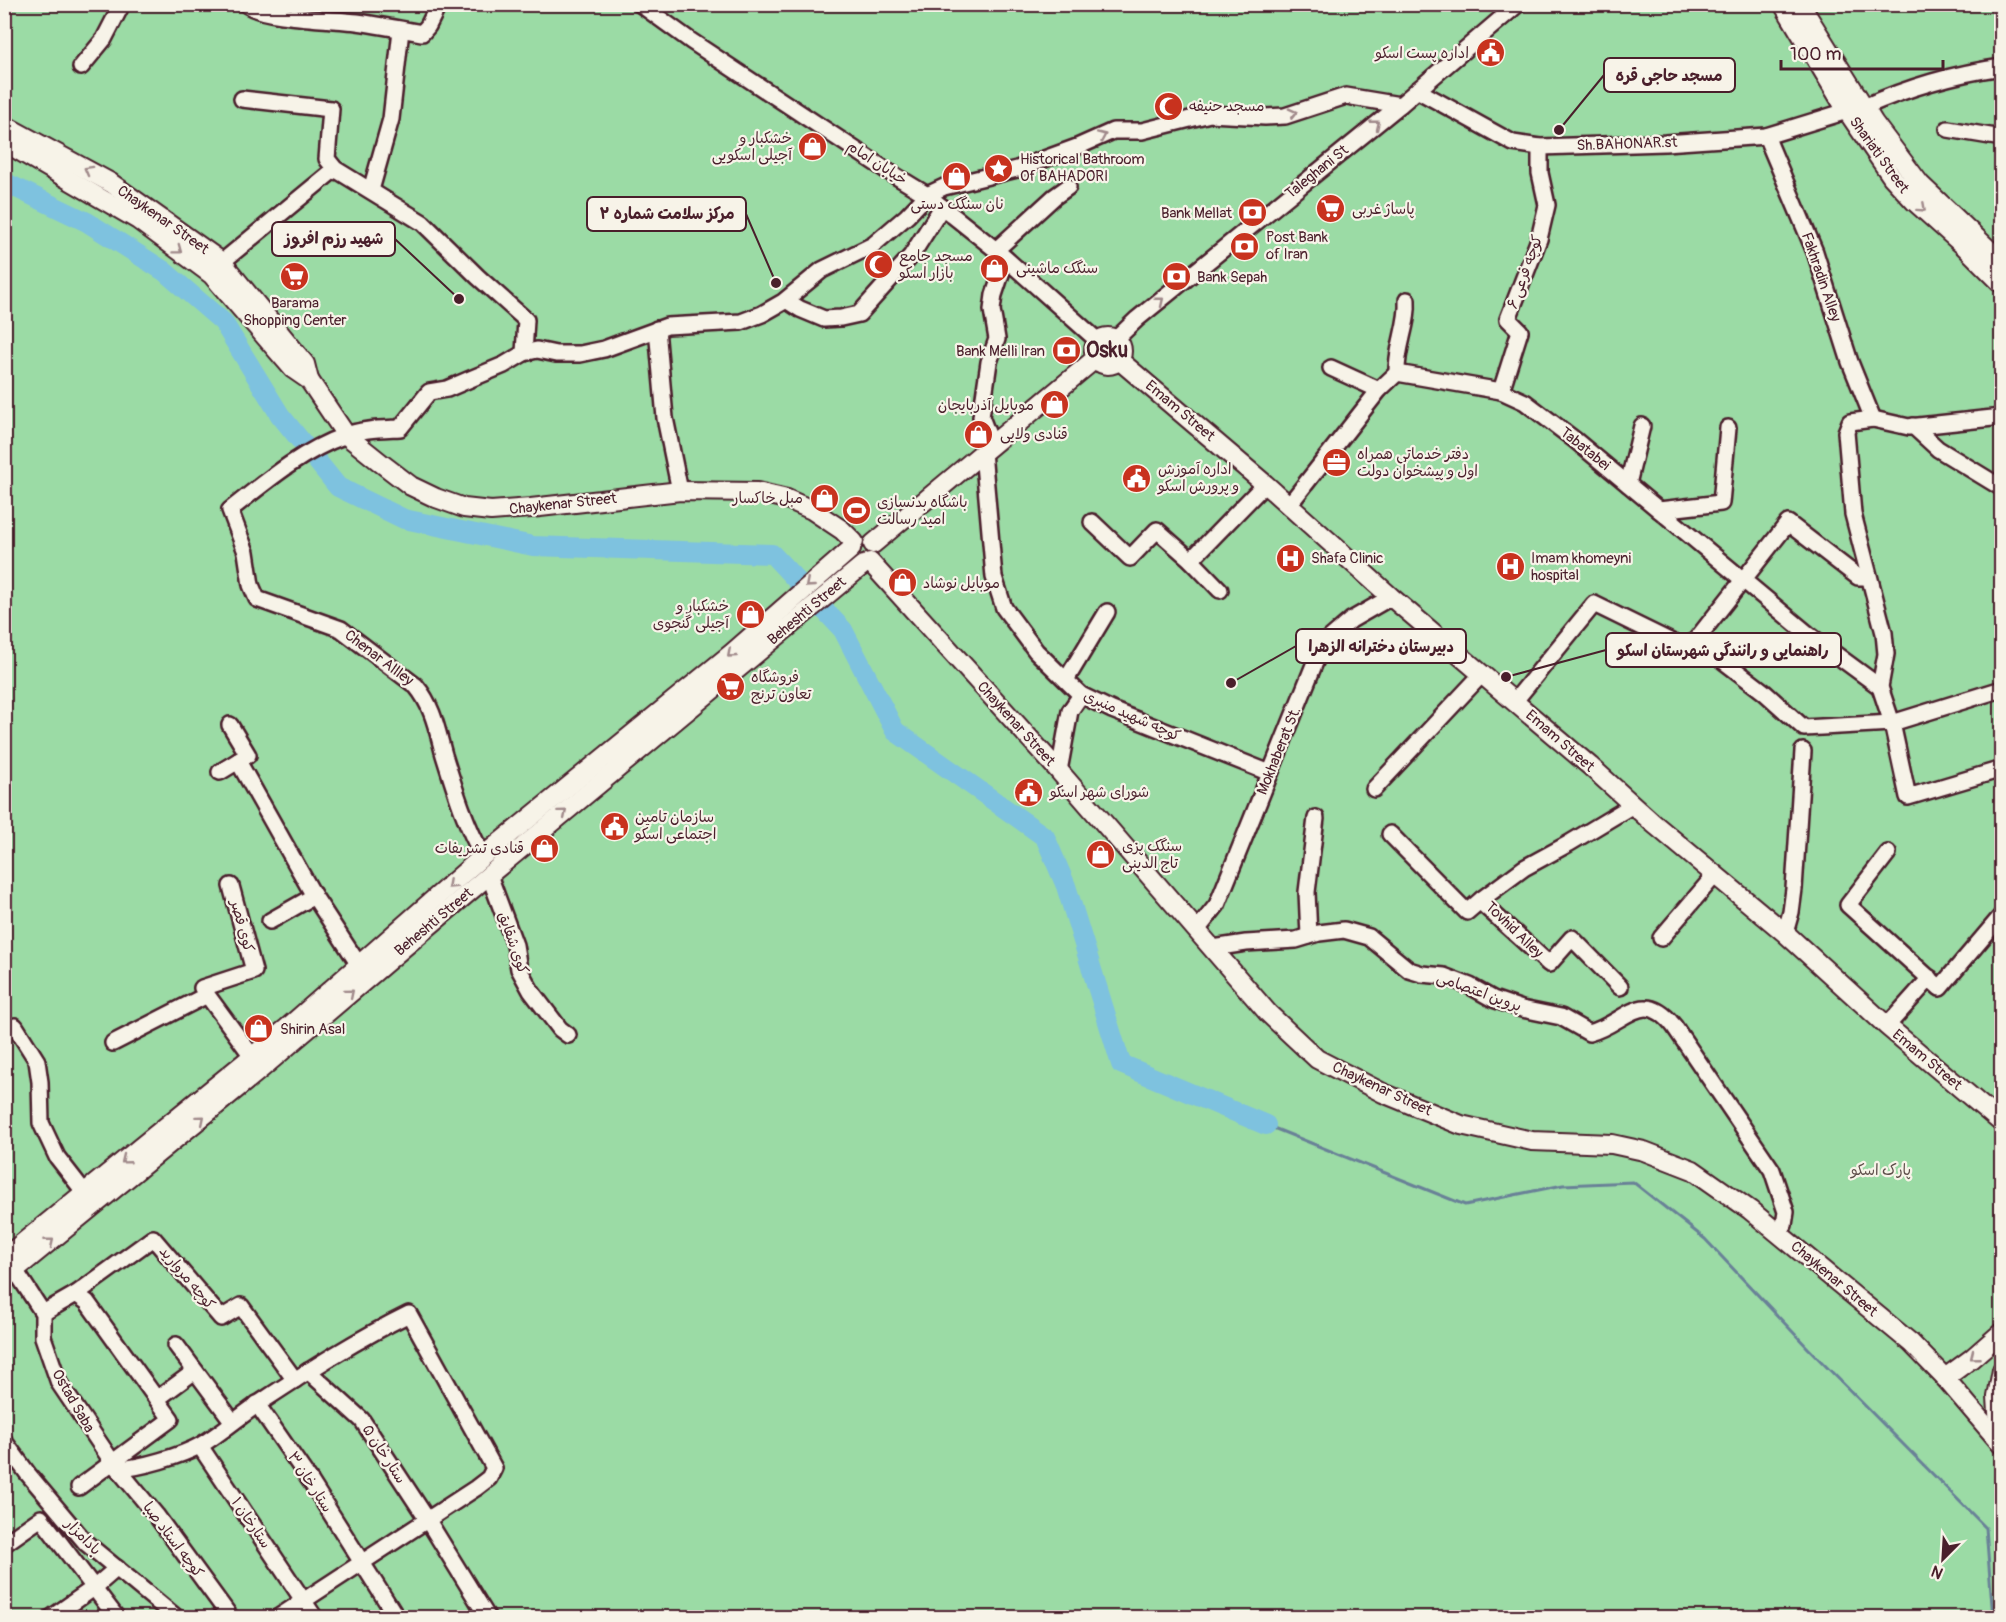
<svg xmlns="http://www.w3.org/2000/svg" width="2006" height="1622" viewBox="0 0 2006 1622" font-family="Pangolin,'Playpen Sans Arabic',sans-serif">
	<rect width="100%" height="100%" fill="#f7f3e8"/>
	<filter id="ink" filterUnits="userSpaceOnUse"><feTurbulence type="fractalNoise" baseFrequency=".0167" numOctaves="2"/><feDisplacementMap in="SourceGraphic" scale="12" xChannelSelector="R" yChannelSelector="G"/><feConvolveMatrix kernelMatrix="1 2 1 2 8 2 1 2 1" color-interpolation-filters="sRGB"/></filter>
	<g filter="url(#ink)">
		<polygon fill="#9bdba5" stroke="#727d68" stroke-width="1.5" points="4,5 2001,5 2001,1617 5,1617"/>
		<g fill="none" stroke-linecap="round" stroke-linejoin="round">
			<polyline stroke="#698197" stroke-width="3" points="1266,1125 1465,1205 1563,1185 1633,1182 1705,1239 1808,1348 1986,1528 1993,1618"/>
			<polyline stroke="#7ec2df" stroke-width="20" points="4,182 87,222 164,271 223,322 280,415 338,487 404,519 533,546 772,554 843,630 895,731 1045,837 1066,886 1121,1064 1266,1125"/>
			<defs>
				<g id="minor">
					<path d="M246,4C262,18 333,19 357,22C378,25 400,29 422,33L428,26L439,4"/>
					<polyline points="640,4 691,41 886,170 927,195 996,250 1098,341"/>
					<polyline points="81,67 104,39 122,4"/>
					<polyline points="1417,90 1513,143 1540,147 1665,143 1766,136 1847,111"/>
					<polyline points="242,99 331,109 327,159 335,169 423,223 478,277 526,320 524,353"/>
					<path d="M1864,107C1909,87 1953,74 2002,67"/>
					<polyline points="1948,129 2002,138"/>
					<polyline points="1766,136 1815,252 1850,362 1873,419"/>
					<polyline points="371,190 391,119 401,30"/>
					<polyline points="996,250 1054,197 1068,187"/>
					<polyline points="222,262 335,169"/>
					<polyline points="786,300 800,309 824,319 841,318 859,314 911,256 942,207"/>
					<polyline points="657,329 665,418 680,491"/>
					<polyline points="1116,339 1137,319 1400,105 1518,4"/>
					<polyline points="1331,368 1379,390"/>
					<path d="M1397,373C1396,347 1409,324 1407,300"/>
					<polyline points="1501,391 1520,331 1508,319 1539,239 1547,205 1540,173 1540,147"/>
					<polyline points="2002,417 1909,427 1873,419 1850,422 1846,432 1853,514 1884,633 1886,654 1880,687 1892,723 1908,797 2002,769"/>
					<polyline points="1913,426 1938,449 2002,488"/>
					<polyline points="992,445 981,417 989,362 997,339 992,310 994,295 1006,259"/>
					<polyline points="983,452 994,577 1004,608 1036,651 1081,695 1112,710 1270,773"/>
					<polyline points="1628,484 1642,426"/>
					<polyline points="1289,505 1379,390 1397,373 1501,391 1525,402 1575,440 1808,634 1880,687"/>
					<polyline points="1659,510 1721,503 1728,428"/>
					<polyline points="1092,522 1130,558 1157,530 1191,560 1220,590"/>
					<polyline points="1191,560 1265,484"/>
					<polyline points="1696,640 1764,692 1804,728 1892,723 2002,689"/>
					<polyline points="1066,680 1107,612"/>
					<polyline points="1514,702 1594,604 1688,650 1788,523 1858,577 1868,577"/>
					<polyline points="238,761 314,896 359,965"/>
					<polyline points="1059,771 1070,711 1081,695"/>
					<polyline points="220,772 248,755 230,725"/>
					<polyline points="1374,789 1482,674"/>
					<polyline points="1390,834 1467,912 1482,899"/>
					<polyline points="1888,853 1848,905 1940,988 2002,915"/>
					<path d="M483,856C465,824 455,790 444,755C437,730 433,706 416,686L341,629L257,599L251,585L246,552L230,510C264,483 303,450 344,436C361,429 381,429 400,428L429,392L447,389L468,380L504,365L524,353L537,350L556,354H580L604,349L667,326L741,322L762,314L783,302L822,270L873,245L907,216L927,195L944,187L1017,169L1077,147L1113,131H1142L1210,114L1265,117L1285,116L1346,96L1400,105"/>
					<polyline points="489,875 515,945 519,969 531,991 560,1029 568,1035"/>
					<polyline points="231,886 254,971 202,988 252,1056"/>
					<polyline points="270,921 314,896"/>
					<polyline points="1197,930 1217,905 1322,645 1351,620 1391,597"/>
					<polyline points="1785,933 1791,912 1794,889 1803,751"/>
					<polyline points="1309,936 1307,892 1316,818"/>
					<polyline points="1661,938 1715,875"/>
					<path d="M1213,948L1246,943L1296,940L1319,933L1344,930L1369,937L1409,970L1422,974L1444,976L1470,986L1493,999L1522,1009L1561,1017L1589,1033C1625,1024 1642,986 1674,1026L1772,1170L1786,1212L1784,1225L1779,1233"/>
					<polyline points="1620,987 1572,938 1549,964 1485,906 1482,899 1524,868 1568,844 1633,805"/>
					<polyline points="15,1026 37,1061 40,1082 41,1123 57,1157 85,1193"/>
					<polyline points="1887,1026 1930,978"/>
					<polyline points="113,1043 207,995"/>
					<polyline points="15,1270 43,1313 43,1337 59,1383 113,1463 156,1515 231,1618"/>
					<polyline points="76,1294 153,1238 221,1318 241,1306 295,1380"/>
					<polyline points="43,1313 76,1294 87,1302 171,1419 79,1487"/>
					<polyline points="176,1345 233,1422"/>
					<polyline points="308,1371 362,1420 427,1519 488,1618"/>
					<polyline points="157,1399 195,1371"/>
					<polyline points="257,1404 311,1482 397,1618"/>
					<polyline points="4,1441 28,1474 86,1543 177,1618"/>
					<polyline points="200,1446 315,1618"/>
					<path d="M118,1469C140,1468 181,1456 201,1445C223,1432 242,1414 264,1400C311,1369 358,1339 409,1314L494,1468L489,1478L476,1488L277,1618"/>
					<polyline points="4,1544 41,1518 117,1618"/>
					<polyline points="51,1618 95,1587 117,1568"/>
				</g>
				<g id="major">
					<polyline points="1783,4 1847,111 1892,177 1914,201 1964,246 2002,284"/>
					<polyline points="1800,4 1874,123 1920,184 2002,262"/>
					<polyline points="4,125 111,183 222,262 305,364 309,380"/>
					<polyline points="4,142 138,220 212,275 293,369 309,380 346,435 381,463 411,486 436,498 464,508 491,511 531,508 680,491 757,492 787,499 812,510 842,530 854,542"/>
					<circle cx="1108" cy="351" r="14"/>
					<polyline points="1119,360 1265,484 1391,597 1590,766 1653,823 1785,933 1887,1026 2002,1123"/>
					<polyline points="873,544 1095,359"/>
					<polyline points="870,562 1059,771 1268,1013 1317,1059 1383,1093 1461,1125 1532,1141 1612,1144 1644,1151 1693,1170 1750,1210 1911,1343 1945,1378 2002,1445"/>
					<polyline points="4,1258 287,1028 483,856 732,653 851,549"/>
					<polyline points="4,1279 262,1068 489,875 863,565"/>
					<polyline points="1945,1378 1971,1359 2002,1332"/>
					<polyline points="2000,1443 1997,1397 2002,1370"/>
				</g>
			</defs>
			<use href="#minor" stroke="#4a1f2b" stroke-width="20"/>
			<use href="#major" stroke="#4a1f2b" stroke-width="22"/>
			<use href="#minor" stroke="#f7f3e8" stroke-width="15"/>
			<use href="#major" stroke="#f7f3e8" stroke-width="18"/>
		</g>
		<defs><path id="oneway-chevron" d="M-2-3.5L2.5 0L-2 3.5" fill="none" stroke-width="1.6" stroke-linecap="round" stroke-linejoin="round" transform="scale(1.5)"/></defs>
		<g stroke="#a0898a">
			<use href="#oneway-chevron" transform="translate(1293 113) rotate(-14)"/>
			<use href="#oneway-chevron" transform="translate(1376 124) rotate(-39)"/>
			<use href="#oneway-chevron" transform="translate(1102 136) rotate(-24)"/>
			<use href="#oneway-chevron" transform="translate(88 170) rotate(-151)"/>
			<use href="#oneway-chevron" transform="translate(1922 208) rotate(42)"/>
			<use href="#oneway-chevron" transform="translate(178 250) rotate(37)"/>
			<use href="#oneway-chevron" transform="translate(1160 301) rotate(-39)"/>
			<use href="#oneway-chevron" transform="translate(809 584) rotate(139)"/>
			<use href="#oneway-chevron" transform="translate(731 654) rotate(139)"/>
			<use href="#oneway-chevron" transform="translate(563 813) rotate(-40)"/>
			<use href="#oneway-chevron" transform="translate(451 885) rotate(138)"/>
			<use href="#oneway-chevron" transform="translate(350 993) rotate(-40)"/>
			<use href="#oneway-chevron" transform="translate(201 1119) rotate(-40)"/>
			<use href="#oneway-chevron" transform="translate(125 1160) rotate(141)"/>
			<use href="#oneway-chevron" transform="translate(50 1242) rotate(-39)"/>
			<use href="#oneway-chevron" transform="translate(1974 1356) rotate(141)"/>
		</g>
	</g>
	<defs>
		<symbol id="civic-disc" viewBox="-11 -11 22 22"><circle r="9.5" fill="#c8321e" stroke="#f7f3e8"/><path d="M-.6-6.5H3V-4.5H.6V-3L4-1V1h2V6H-6V1h2V-1L-.6-3ZM-1.2 2.5V6h2.4V2.5Z" fill="#fff"/></symbol>
		<symbol id="mosque-disc" viewBox="-11 -11 22 22"><circle r="9.5" fill="#c8321e" stroke="#f7f3e8"/><path d="M3.5-4.9A6 6 0 1 0 3.5 4.9A5 5 0 1 1 3.5-4.9Z" fill="#fff"/></symbol>
		<symbol id="shop-disc" viewBox="-11 -11 22 22"><circle r="9.5" fill="#c8321e" stroke="#f7f3e8"/><path d="M-5-2.5h2.3a2.7 3.5 0 0 1 5.4 0H5L5.5 6h-11ZM-1.5-2.5h3a1.5 2.3 0 0 0-3 0Z" fill="#fff"/></symbol>
		<symbol id="sight-disc" viewBox="-11 -11 22 22"><circle r="9.5" fill="#c8321e" stroke="#f7f3e8"/><path d="M0-6L1.8-2.2L6-1.7L2.9 1.2L3.7 5.4L0 3.3L-3.7 5.4L-2.9 1.2L-6-1.7L-1.8-2.2Z" fill="#fff"/></symbol>
		<symbol id="supermarket-disc" viewBox="-11 -11 22 22"><circle r="9.5" fill="#c8321e" stroke="#f7f3e8"/><path d="M-6-5.5h2.5l.6 2H6L4.5 2H-2.5L-4.4-4H-6ZM-1.5 3.2a1.3 1.3 0 1 0 .1 0ZM3 3.2a1.3 1.3 0 1 0 .1 0Z" fill="#fff"/></symbol>
		<symbol id="bank-disc" viewBox="-11 -11 22 22"><circle r="9.5" fill="#c8321e" stroke="#f7f3e8"/><path d="M-6-4H6V4H-6ZM0-2.3a2.3 2.3 0 1 0 0 4.6a2.3 2.3 0 1 0 0-4.6Z" fill="#fff"/></symbol>
		<symbol id="office-disc" viewBox="-11 -11 22 22"><circle r="9.5" fill="#c8321e" stroke="#f7f3e8"/><path d="M-6-3h4V-5.5h4V-3h4V5H-6ZM-1-4.5V-3h2v-1.5ZM-6 0V1H6V0Z" fill="#fff"/></symbol>
		<symbol id="stadium-disc" viewBox="-11 -11 22 22"><circle r="9.5" fill="#c8321e" stroke="#f7f3e8"/><path d="M0-5a6.5 5 0 1 0 0 10a6.5 5 0 1 0 0-10ZM-3.5-1.8h7v3.6h-7Z" fill="#fff"/></symbol>
		<symbol id="hospital-disc" viewBox="-11 -11 22 22"><circle r="9.5" fill="#c8321e" stroke="#f7f3e8"/><path d="M-5-5h3v3.5h4V-5h3V5h-3V1.5h-4V5h-3Z" fill="#fff"/></symbol>
	</defs>
	<g fill-rule="evenodd">
		<use href="#civic-disc" x="1474" y="36" width="33" height="33"/>
		<use href="#mosque-disc" x="1152" y="90" width="33" height="33"/>
		<use href="#shop-disc" x="796" y="130" width="33" height="33"/>
		<use href="#sight-disc" x="982" y="152" width="33" height="33"/>
		<use href="#shop-disc" x="940" y="160" width="33" height="33"/>
		<use href="#supermarket-disc" x="1314" y="192" width="33" height="33"/>
		<use href="#bank-disc" x="1236" y="196" width="33" height="33"/>
		<use href="#bank-disc" x="1228" y="230" width="33" height="33"/>
		<use href="#mosque-disc" x="862" y="248" width="33" height="33"/>
		<use href="#shop-disc" x="978" y="252" width="33" height="33"/>
		<use href="#supermarket-disc" x="278" y="260" width="33" height="33"/>
		<use href="#bank-disc" x="1160" y="260" width="33" height="33"/>
		<use href="#bank-disc" x="1050" y="334" width="33" height="33"/>
		<use href="#shop-disc" x="1038" y="388" width="33" height="33"/>
		<use href="#shop-disc" x="962" y="418" width="33" height="33"/>
		<use href="#office-disc" x="1320" y="446" width="33" height="33"/>
		<use href="#civic-disc" x="1120" y="462" width="33" height="33"/>
		<use href="#shop-disc" x="808" y="482" width="33" height="33"/>
		<use href="#stadium-disc" x="840" y="494" width="33" height="33"/>
		<use href="#hospital-disc" x="1274" y="542" width="33" height="33"/>
		<use href="#hospital-disc" x="1494" y="550" width="33" height="33"/>
		<use href="#shop-disc" x="886" y="566" width="33" height="33"/>
		<use href="#shop-disc" x="734" y="598" width="33" height="33"/>
		<use href="#supermarket-disc" x="714" y="670" width="33" height="33"/>
		<use href="#civic-disc" x="1012" y="776" width="33" height="33"/>
		<use href="#civic-disc" x="598" y="810" width="33" height="33"/>
		<use href="#shop-disc" x="528" y="832" width="33" height="33"/>
		<use href="#shop-disc" x="1084" y="838" width="33" height="33"/>
		<use href="#shop-disc" x="242" y="1012" width="33" height="33"/>
	</g>
	<g text-anchor="middle" dominant-baseline="central" stroke-width="4.5" stroke-linejoin="round" paint-order="stroke">
		<g font-size="15" fill="#4a1f2b" stroke="#f7f3e8" text-anchor="start">
			<text x="1469" y="53" text-anchor="end">اداره پست اسکو</text>
			<text x="1189" y="106">مسجد حنیفه</text>
			<text x="792" y="138" text-anchor="end">خشکبار و<tspan x="792" dy="17">آجیلی اسکویی</tspan></text>
			<text x="1020" y="159">Historical Bathroom<tspan x="1020" dy="17">Of BAHADORI</tspan></text>
			<text x="957" y="204" text-anchor="middle">نان سنگک دستی</text>
			<text x="1352" y="209">پاساژ غربی</text>
			<text x="1232" y="213" text-anchor="end">Bank Mellat</text>
			<text x="1266" y="237">Post Bank<tspan x="1266" dy="17">of Iran</tspan></text>
			<text x="899" y="256">مسجد جامع<tspan x="899" dy="17">بازار اسکو</tspan></text>
			<text x="1016" y="268">سنگک ماشینی</text>
			<text x="1197" y="277">Bank Sepah</text>
			<text x="295" y="303" text-anchor="middle">Barama<tspan x="295" dy="17">Shopping Center</tspan></text>
			<text x="1045" y="351" text-anchor="end">Bank Melli Iran</text>
			<text x="1034" y="405" text-anchor="end">موبایل آذربایجان</text>
			<text x="1000" y="434">قنادی ولایی</text>
			<text x="1357" y="454">دفتر خدماتی همراه<tspan x="1357" dy="17">اول و پیشخوان دولت</tspan></text>
			<text x="1158" y="469">اداره آموزش<tspan x="1158" dy="17">و پرورش اسکو</tspan></text>
			<text x="803" y="498" text-anchor="end">مبل خاکسار</text>
			<text x="877" y="502">باشگاه بدنسازی<tspan x="877" dy="17">امید رسالت</tspan></text>
			<text x="1311" y="558">Shafa Clinic</text>
			<text x="1531" y="558">Imam khomeyni<tspan x="1531" dy="17">hospital</tspan></text>
			<text x="923" y="583">موبایل نوشاد</text>
			<text x="729" y="606" text-anchor="end">خشکبار و<tspan x="729" dy="17">آجیلی گنجوی</tspan></text>
			<text x="751" y="677">فروشگاه<tspan x="751" dy="17">تعاون ترنج</tspan></text>
			<text x="1050" y="792">شورای شهر اسکو</text>
			<text x="635" y="817">سازمان تامین<tspan x="635" dy="17">اجتماعی اسکو</tspan></text>
			<text x="1122" y="846">سنگک پزی<tspan x="1122" dy="17">تاج الدینی</tspan></text>
			<text x="524" y="848" text-anchor="end">قنادی تشریفات</text>
			<text x="280" y="1029">Shirin Asal</text>
		</g>
		<g font-size="15" fill="#4a1f2b" stroke="#f7f3e8">
			<text transform="translate(1627 144) rotate(-2)">Sh.BAHONAR.st</text>
			<text transform="translate(1879 155) rotate(54)">Shariati Street</text>
			<text transform="translate(877 163) rotate(33)">خیابان امام</text>
			<text transform="translate(1317 172) rotate(-39)">Taleghani St</text>
			<text transform="translate(163 220) rotate(35)">Chaykenar Street</text>
			<text transform="translate(1525 272) rotate(-70)">کوچه فرعی ۶</text>
			<text transform="translate(1821 277) rotate(71)">Fakhradin Alley</text>
			<text transform="translate(1180 411) rotate(40)">Emam Street</text>
			<text transform="translate(1585 449) rotate(39)">Tabatabei</text>
			<text transform="translate(563 504) rotate(-6)">Chaykenar Street</text>
			<text transform="translate(807 611) rotate(-40)">Beheshti Street</text>
			<text transform="translate(379 658) rotate(37)">Chenar Allley</text>
			<text transform="translate(1132 716) rotate(24)">کوچه شهید منبری</text>
			<text transform="translate(1016 724) rotate(48)">Chaykenar Street</text>
			<text transform="translate(1560 741) rotate(41)">Emam Street</text>
			<text transform="translate(1279 751) rotate(-68)">Mokhaberat St.</text>
			<text transform="translate(434 922) rotate(-40)">Beheshti Street</text>
			<text transform="translate(242 926) rotate(75)">کوی قصر</text>
			<text transform="translate(1514 930) rotate(44)">Tovhid Alley</text>
			<text transform="translate(513 943) rotate(71)">کوی شقایق</text>
			<text transform="translate(1479 992) rotate(20)">پروین اعتصامی</text>
			<text transform="translate(1927 1060) rotate(40)">Emam Street</text>
			<text transform="translate(1382 1089) rotate(25)">Chaykenar Street</text>
			<text transform="translate(187 1278) rotate(50)">کوچه مروارید</text>
			<text transform="translate(1834 1279) rotate(40)">Chaykenar Street</text>
			<text transform="translate(73 1401) rotate(60)">Ostad Saba</text>
			<text transform="translate(384 1454) rotate(57)">ستار خان ۵</text>
			<text transform="translate(310 1482) rotate(57)">ستار خان ۳</text>
			<text transform="translate(251 1523) rotate(56)">ستارخان ۱</text>
			<text transform="translate(83 1537) rotate(46)">بادامزار</text>
			<text transform="translate(173 1540) rotate(53)">کوچه استاد صبا</text>
		</g>
		<g font-size="15" fill="#5e4e4a" stroke="#f7f3e8">
			<text x="1881" y="1170">پارک اسکو</text>
		</g>
		<g font-size="21" font-weight="bold" fill="#4a1f2b" stroke="#f7f3e8">
			<text x="1107" y="350">Osku</text>
		</g>
	</g>
	<path fill="none" stroke="#4a1f2b" stroke-width="2" d="M1559 130L1604 75M776 283L746 214M459 299L395 239M1231 683L1296 646M1506 677L1606 650"/>
	<g fill="#4a1f2b" stroke="#f7f3e8" stroke-width="2">
		<circle cx="1559" cy="130" r="6"/>
		<circle cx="776" cy="283" r="6"/>
		<circle cx="459" cy="299" r="6"/>
		<circle cx="1231" cy="683" r="6"/>
		<circle cx="1506" cy="677" r="6"/>
	</g>
	<g fill="#f7f3e8" stroke="#4a1f2b" stroke-width="2">
		<rect x="1604" y="58" width="131" height="34" rx="6"/>
		<rect x="587" y="197" width="159" height="34" rx="6"/>
		<rect x="272" y="222" width="123" height="34" rx="6"/>
		<rect x="1296" y="629" width="170" height="34" rx="6"/>
		<rect x="1606" y="633" width="235" height="34" rx="6"/>
	</g>
	<g font-size="16" text-anchor="middle" font-weight="bold" fill="#4a1f2b">
		<text x="1669" y="81">مسجد حاجی قره</text>
		<text x="667" y="219">مرکز سلامت شماره ۲</text>
		<text x="334" y="244">شهید رزم افروز</text>
		<text x="1381" y="652">دبیرستان دخترانه الزهرا</text>
		<text x="1723" y="656">راهنمایی و رانندگی شهرستان اسکو</text>
	</g>
	<rect width="2006" height="1622" fill="none" stroke="#f7f3e8" stroke-width="24"/>
	<rect x="12" y="12" width="1982" height="1598" fill="none" stroke="#4a1f2b" stroke-width="2" filter="url(#ink)"/>
	<g transform="translate(1943 1559) rotate(204)" stroke="#f7f3e8" stroke-width="4.5" paint-order="stroke">
	<path d="M0-4.5L10 22L0 15L-10 22Z" fill="#4a1f2b"/>
	<text y="-9" font-size="16" font-weight="bold" text-anchor="middle" fill="#4a1f2b">N</text>
	</g>
	<path d="M1781 60v9h162v-9" fill="none" stroke="#4a1f2b" stroke-width="3"/>
	<text x="1790" y="60" font-size="18" fill="#4a1f2b" stroke="#f7f3e8" stroke-width="4.5" paint-order="stroke">100 m</text>
</svg>
